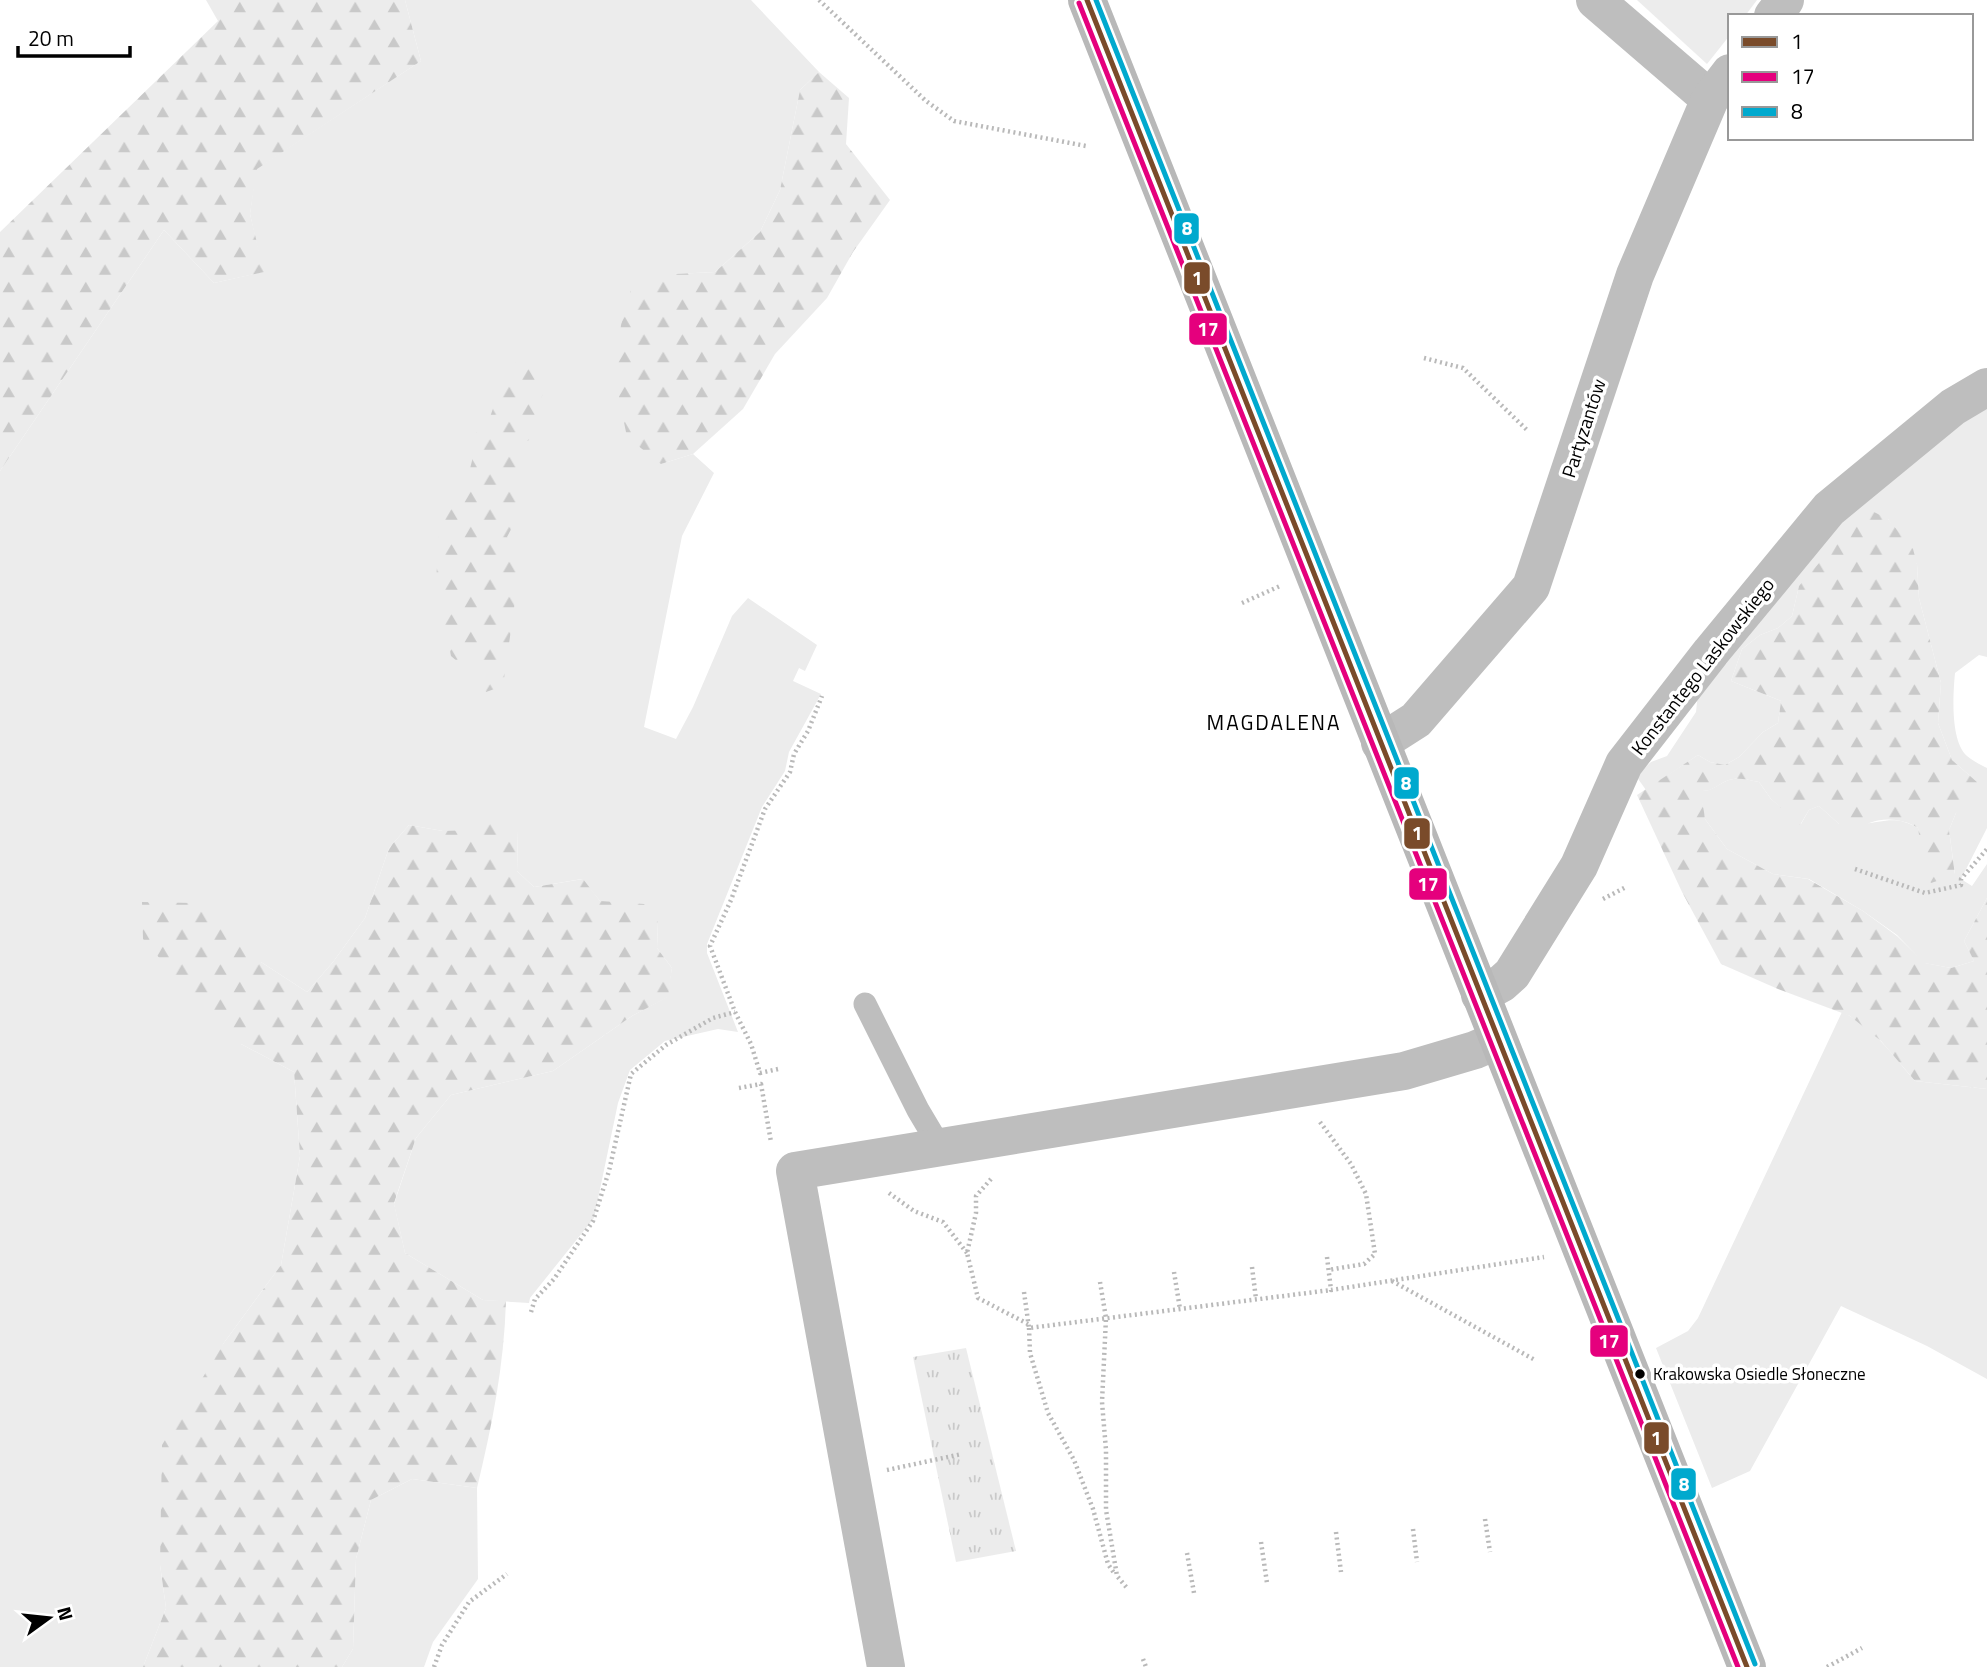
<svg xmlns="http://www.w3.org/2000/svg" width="1987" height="1667" viewBox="0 0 1987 1667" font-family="'Titillium Web',sans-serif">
	<defs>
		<pattern id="forest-firs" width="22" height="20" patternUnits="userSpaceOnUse" patternTransform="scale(1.75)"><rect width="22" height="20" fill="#ececec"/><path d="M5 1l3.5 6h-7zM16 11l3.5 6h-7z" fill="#c9c9c9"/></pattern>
		<pattern id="park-tufts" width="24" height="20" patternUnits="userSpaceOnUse" patternTransform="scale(1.75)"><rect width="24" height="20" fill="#ececec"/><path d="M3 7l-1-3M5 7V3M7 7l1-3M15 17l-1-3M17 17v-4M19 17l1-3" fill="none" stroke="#c9c9c9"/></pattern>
	</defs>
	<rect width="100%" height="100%" fill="#fff"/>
	<g fill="#ececec">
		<polygon points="405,0 751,0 819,72 800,90 780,190 760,232 715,272 674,274 661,464 693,454 714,473 682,536 644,727 676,739 693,707 732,616 748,598 817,645 805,671 799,668 793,681 821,694 789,752 785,771 762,807 707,944 707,953 738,1032 718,1029 665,1041 630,1070 618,1103 594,1218 530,1298 529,1303 483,1300 405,1253 394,1204 416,1138 451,1095 553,1071 632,1016 667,997 672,968 657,948 658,922 600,901 582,879 534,887 517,871 518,831 443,831 409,825 389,848 365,918 333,962 307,992 261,962 241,1044 294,1072 300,1156 281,1265 223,1344 160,1565 166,1608 143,1667 0,1667 0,471 164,230 214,283 263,272 250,214 256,169 421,61"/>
		<polygon points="1637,0 1757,0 1745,16 1730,16 1730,35 1707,64"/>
		<path d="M1987,395V657L1979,655L1955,673C1953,694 1950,741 1967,756C1973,761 1981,765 1987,768V828L1961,879L1972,886L1987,864V898L1964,941L1974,961L1951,968L1924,963L1897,935L1863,911L1809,879L1773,874L1727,849L1705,819L1700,791C1711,792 1718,784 1729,780C1739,777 1749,780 1759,782L1771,799L1801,824L1809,810L1819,806L1839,824C1846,824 1854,825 1862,824C1885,822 1895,815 1918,828L1923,850L1955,874L1949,830L1956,813L1977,782L1952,760L1938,723L1941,683L1919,598L1917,564L1888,519L1799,586L1792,616L1778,628L1760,635L1742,649L1731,681L1781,701L1778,723L1763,732L1739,757L1725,765L1710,762L1698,755L1646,790L1636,776L1651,762L1667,756L1696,712L1699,683L1818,531Z"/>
		<path d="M1842,1012C1872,1025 1894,1057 1915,1081L1987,1089V1379L1927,1346L1841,1306L1750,1471L1712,1488L1656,1348L1688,1331L1698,1318Z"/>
		<polygon points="412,1479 477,1488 478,1579 433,1642 424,1667 342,1667 353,1649 356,1559 371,1500"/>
	</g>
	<g fill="url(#forest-firs)">
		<polygon points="206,0 405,0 421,61 257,169 250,214 264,272 214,283 164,230 0,471 0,232 218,21"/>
		<polygon points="819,72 849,98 846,144 890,200 853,252 827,298 775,354 743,409 693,454 661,464 627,437 615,378 621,325 632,286 674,274 715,272 760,232 780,190 800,90"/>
		<polygon points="522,359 536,366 546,383 537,413 537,436 521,444 516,520 507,537 518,554 518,580 503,686 486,692 473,667 458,662 451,656 436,582 440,518 447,501 464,492 474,453 476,433 489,420 497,397 500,371"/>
		<path d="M1874,512L1888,519L1913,549L1917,564L1919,598L1941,683L1938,723L1952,760L1977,782L1974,804L1956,813L1949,830L1955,875L1931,883L1925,875L1918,828C1898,816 1872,816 1854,833L1839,824L1819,806L1809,810L1800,825L1771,799L1759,782C1748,780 1739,777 1729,780C1718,784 1712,792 1701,791L1705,819L1727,849L1773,874L1808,879L1863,911L1897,936L1925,963L1951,968L1974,961L1964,941L1987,898V1089L1915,1081L1881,1041L1850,1016L1778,989L1721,964L1682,892L1637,795L1698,755L1710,762L1725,765L1739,757L1763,732L1778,723L1781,701L1731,681L1742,649L1760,635L1778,628L1792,616L1799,586L1854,523Z"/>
		<path d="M499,816L518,831L517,871L534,887L583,879L600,901L644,904L658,922L657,948L672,968L668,997L632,1016L553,1071L451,1095L416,1138L394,1203L405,1253L483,1300L506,1301C504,1366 492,1426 477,1488L412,1479L371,1500L356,1559L353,1649L342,1667H143L166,1608L160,1565L162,1445L223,1344L281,1265L300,1156L294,1072L241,1044L180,982L143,939L142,902L193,903L261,962L307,992L333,962L365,918L389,848L409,825L443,831L476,830Z"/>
	</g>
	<polygon fill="url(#park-tufts)" points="966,1348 1016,1551 956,1562 913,1357"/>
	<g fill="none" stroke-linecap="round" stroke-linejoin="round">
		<g stroke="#b9b9b9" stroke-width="4.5" stroke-dasharray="2 3.5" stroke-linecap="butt">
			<polyline points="819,0 926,101 954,121 1086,146"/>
			<polyline points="1424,358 1463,368 1527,430"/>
			<polyline points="1242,603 1280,586"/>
			<polyline points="1855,869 1925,893 1961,885 1961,879 1987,849"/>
			<polyline points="1603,899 1626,887"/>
			<polyline points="778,1069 760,1073 751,1044 735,1012 710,946 731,900 765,809 790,772 794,754 808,731 822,696"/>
			<polyline points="739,1088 761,1084 771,1142"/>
			<polyline points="1320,1122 1351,1164 1366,1194 1375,1254 1364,1264 1328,1270"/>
			<polyline points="991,1179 976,1196 976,1213 967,1253 978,1298 1028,1324"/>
			<polyline points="889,1193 914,1211 943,1222 967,1253"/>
			<polyline points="1327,1257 1331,1290 1544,1257"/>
			<polyline points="1252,1267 1256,1299"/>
			<polyline points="1174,1272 1180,1309"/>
			<polyline points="1392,1281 1535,1360"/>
			<polyline points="1100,1282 1106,1318 1102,1402 1106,1450 1106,1510 1117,1576 1127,1588"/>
			<polyline points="1024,1292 1029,1328 1331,1290"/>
			<polyline points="531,1312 535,1299 554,1279 593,1221 609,1171 631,1074 666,1045 713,1018 735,1012"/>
			<polyline points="1029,1328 1030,1353 1048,1413 1074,1460 1093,1509 1108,1564 1114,1573"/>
			<polyline points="887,1470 962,1454"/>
			<polyline points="1485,1519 1490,1552"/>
			<polyline points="1413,1529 1417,1562"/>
			<polyline points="1336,1532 1341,1572"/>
			<polyline points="1261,1542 1267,1583"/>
			<polyline points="1187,1553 1194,1593"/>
			<polyline points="1143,1659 1146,1667"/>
			<polyline points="434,1667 442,1645 469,1602 507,1574"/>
			<polyline points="1827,1667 1862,1648"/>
		</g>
		<polyline stroke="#bebebe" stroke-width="23" points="865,1004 918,1110 940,1147"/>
		<g stroke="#bebebe" stroke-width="38">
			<polyline points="1595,0 1710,99"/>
			<polyline points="1773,16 1785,0"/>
			<polyline points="1380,743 1416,720 1531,587 1635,275 1710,99 1730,73"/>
			<polyline points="1480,995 1502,983 1512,974 1579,866 1624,764 1711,652 1829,509 1953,407 1987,387"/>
			<polyline points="886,1667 795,1171 1404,1071 1475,1050 1498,1040"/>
		</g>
		<polyline stroke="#b8b8b8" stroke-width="38" points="1087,0 1747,1667"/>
		<defs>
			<polyline id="bus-1" points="1087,0 1747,1667"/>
			<polyline id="bus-2" points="1079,3 1738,1667"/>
			<polyline id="bus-3" points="1096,0 1755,1664"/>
		</defs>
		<use href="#bus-1" stroke="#fff" stroke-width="10"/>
		<use href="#bus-2" stroke="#fff" stroke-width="10"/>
		<use href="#bus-3" stroke="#fff" stroke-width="10"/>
		<use href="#bus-1" stroke="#7a4b2a" stroke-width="5"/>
		<use href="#bus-2" stroke="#e5007d" stroke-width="5"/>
		<use href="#bus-3" stroke="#00a9ce" stroke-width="5"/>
	</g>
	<circle fill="#000" stroke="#fff" stroke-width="2.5" cx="1640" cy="1374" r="6"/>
	<g text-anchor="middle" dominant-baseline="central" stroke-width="7" stroke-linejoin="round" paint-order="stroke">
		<g font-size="17" fill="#000" stroke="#fff" text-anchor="start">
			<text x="1653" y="1374">Krakowska Osiedle Słoneczne</text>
		</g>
		<g font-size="19" fill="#000" stroke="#fff">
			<text transform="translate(1583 428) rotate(-72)">Partyzantów</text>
			<text transform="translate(1702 666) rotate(-52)">Konstantego Laskowskiego</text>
		</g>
		<g font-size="21" letter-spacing="2" fill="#000" stroke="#fff">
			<text x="1274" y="722">MAGDALENA</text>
		</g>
	</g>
	<g stroke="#fff" stroke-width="2.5">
		<rect x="1173" y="212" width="27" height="33" rx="7" fill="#00a9ce"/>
		<rect x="1183" y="261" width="28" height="34" rx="7" fill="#7a4b2a"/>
		<rect x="1188" y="312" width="40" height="34" rx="7" fill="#e5007d"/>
		<rect x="1393" y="766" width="27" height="34" rx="7" fill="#00a9ce"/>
		<rect x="1403" y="817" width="28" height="33" rx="7" fill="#7a4b2a"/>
		<rect x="1408" y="867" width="40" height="34" rx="7" fill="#e5007d"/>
		<rect x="1589" y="1324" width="40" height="34" rx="7" fill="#e5007d"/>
		<rect x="1643" y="1421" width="27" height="34" rx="7" fill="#7a4b2a"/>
		<rect x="1670" y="1467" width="27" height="34" rx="7" fill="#00a9ce"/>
	</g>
	<g font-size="19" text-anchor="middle" font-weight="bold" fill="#fff">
		<text x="1187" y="235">8</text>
		<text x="1197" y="285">1</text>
		<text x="1208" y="336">17</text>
		<text x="1406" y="790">8</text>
		<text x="1417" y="840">1</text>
		<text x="1428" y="891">17</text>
		<text x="1609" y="1348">17</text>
		<text x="1656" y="1445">1</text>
		<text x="1684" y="1491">8</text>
	</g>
	<rect x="1728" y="14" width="245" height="126" fill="#ffffff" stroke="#999999" stroke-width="2"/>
	<rect x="1742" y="37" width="35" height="10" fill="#7a4b2a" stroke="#999999" stroke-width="2"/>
	<text x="1791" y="49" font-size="21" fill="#000000">1</text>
	<rect x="1742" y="72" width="35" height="10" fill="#e5007d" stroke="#999999" stroke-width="2"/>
	<text x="1791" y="84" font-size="21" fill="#000000">17</text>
	<rect x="1742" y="107" width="35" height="10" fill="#00a9ce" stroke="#999999" stroke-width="2"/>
	<text x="1791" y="119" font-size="21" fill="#000000">8</text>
	<g transform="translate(49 1618) rotate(75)" stroke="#ffffff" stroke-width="5" paint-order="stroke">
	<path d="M0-5L12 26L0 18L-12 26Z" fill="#000000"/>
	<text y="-10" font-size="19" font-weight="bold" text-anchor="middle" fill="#000000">N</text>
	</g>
	<path d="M18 46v10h112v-10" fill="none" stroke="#000000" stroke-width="3.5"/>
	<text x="28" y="46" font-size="21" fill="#000000" stroke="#ffffff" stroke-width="5" paint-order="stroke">20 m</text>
</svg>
